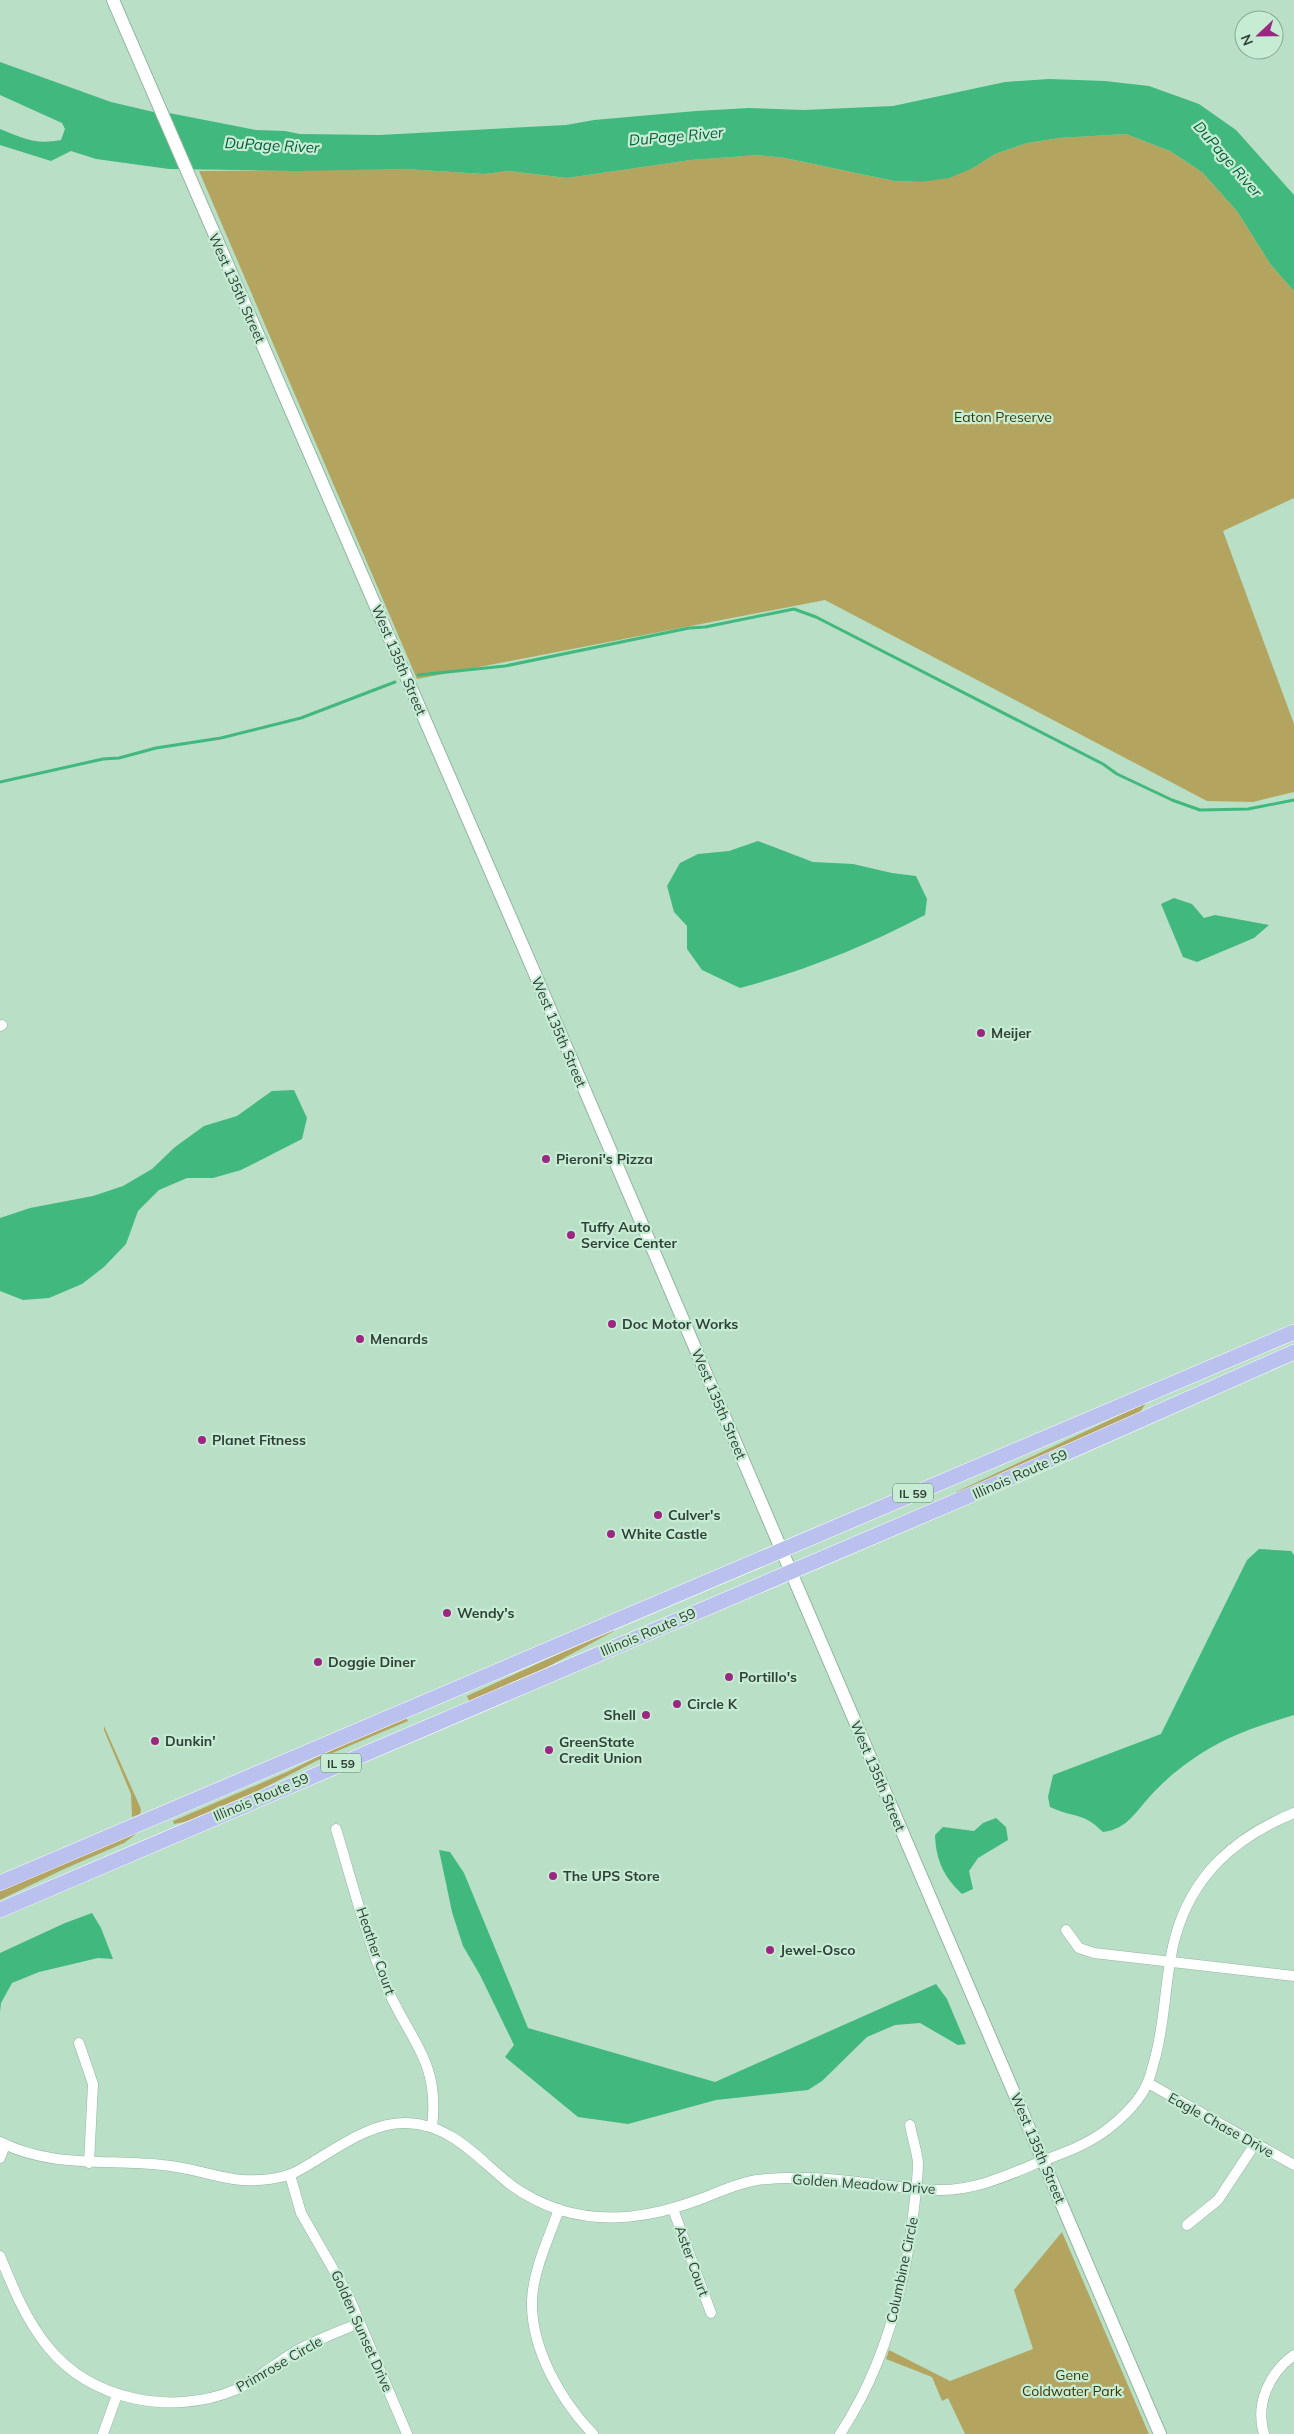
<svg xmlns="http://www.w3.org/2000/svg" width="1294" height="2434" viewBox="0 0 1294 2434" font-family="Mulish,sans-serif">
	<rect width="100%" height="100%" fill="#b9dfc7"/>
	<g fill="#b3a560">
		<polygon points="1126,134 1170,151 1202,172 1237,211 1271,265 1294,291 1294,498 1223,531 1294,724 1294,792 1253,802 1207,801 825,600 417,679 199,171 405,169 484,174 509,171 567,178 691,160 758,155 785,158 894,181 921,182 973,168 995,154 1027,143 1059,138"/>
		<polygon points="1146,1403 1138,1415 957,1494 956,1492"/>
		<polygon points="613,1629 614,1631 540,1671 469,1701 467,1696"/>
		<polygon points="400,1719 407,1719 408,1721 328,1755 244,1798 189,1821 174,1824 173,1821 287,1772 372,1730"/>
		<polygon points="104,1726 141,1809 140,1814 132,1817 131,1794 104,1730"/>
		<polygon points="135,1832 136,1834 124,1843 64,1869 0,1900 0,1890"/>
		<polygon points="1062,2232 1149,2434 965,2434 948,2398 942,2401 932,2377 886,2359 889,2350 950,2381 1033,2349 1014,2290"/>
	</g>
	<g fill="#41b87d">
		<path d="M0,62L111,102L158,113L164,112L256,130L285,131L300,134L380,135L566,125L594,120L696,111L749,108L804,110L893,106L1005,82L1049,79L1105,81L1149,86L1199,104L1236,130L1294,195V291L1271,265L1237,211L1202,172L1170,151L1126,134L1059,138L1027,143L995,154L973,168L949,178L921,182L894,181L785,158L758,155L691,160L567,178L509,171L484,174L405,169L296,171L169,169L96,159L71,151L51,161L0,145V129C23,138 35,145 61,140L65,129L62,123L0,95Z"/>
		<path d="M758,841L813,862L853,864L892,873L916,876L927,899L925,915C866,946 804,971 740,988L702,970L687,949V926L674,912L667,886L680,863L698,854L729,851Z"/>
		<polygon points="1174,898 1192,904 1204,918 1215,915 1269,925 1254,938 1197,962 1183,957 1161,904"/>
		<polygon points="294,1090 307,1118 302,1139 241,1170 213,1178 187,1178 159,1190 138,1211 126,1244 104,1267 82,1284 49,1298 23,1300 0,1291 0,1218 30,1208 93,1196 123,1186 152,1169 175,1147 204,1126 237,1116 272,1091"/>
		<path d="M1259,1549L1291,1551L1294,1555V1715C1257,1726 1221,1738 1190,1761C1177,1770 1163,1782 1152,1794C1136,1811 1128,1829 1103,1832C1082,1811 1072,1818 1050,1807L1048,1797L1053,1775L1161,1734L1247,1560Z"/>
		<path d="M996,1818L1006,1827L1008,1840L978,1858L969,1871L973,1889L962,1894C944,1877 936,1861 935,1835L943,1827L974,1831L983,1823Z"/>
		<polygon points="439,1850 450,1852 464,1873 528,2028 715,2082 936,1984 947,1999 966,2044 958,2045 920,2023 895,2025 867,2037 822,2081 808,2090 716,2100 628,2124 578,2117 505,2057 514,2045 480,1975 463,1946 452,1912"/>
		<polygon points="92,1913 101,1928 113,1959 98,1958 39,1972 12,1983 1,2003 0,2012 0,1953 65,1923"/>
	</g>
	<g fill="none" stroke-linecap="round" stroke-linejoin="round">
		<g stroke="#41b87d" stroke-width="3">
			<polyline points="418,675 505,666 689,628 705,627 794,609 816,617 1103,764 1117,774 1172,800 1200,810 1248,809 1294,800"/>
			<polyline points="0,782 103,759 119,758 156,748 221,738 301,718 395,682"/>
		</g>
		<defs>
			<g id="minor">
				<polyline points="0,1026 2,1025"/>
				<path d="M336,1829C351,1878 364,1930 383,1978C405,2037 441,2057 432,2127"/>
				<polyline points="1066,1930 1079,1948 1094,1953 1294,1976"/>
				<polyline points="79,2043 93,2084 89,2163"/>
				<polyline points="1148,2083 1294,2165"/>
				<path d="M0,2142C51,2168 107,2159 162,2165C209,2169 234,2189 285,2176C295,2174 304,2167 313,2162C340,2146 373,2122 406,2123C452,2124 478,2159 511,2185C526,2196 542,2204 560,2210C607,2224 652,2217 698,2200C717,2193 737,2183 757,2180C817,2172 877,2187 937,2190C975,2191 1008,2175 1042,2161C1064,2153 1086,2145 1105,2131C1121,2119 1139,2102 1147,2084C1150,2078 1152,2069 1154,2062C1166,2022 1164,1979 1175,1938C1192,1875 1235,1837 1294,1813"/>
				<polyline points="0,2158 5,2145"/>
				<polyline points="290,2175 301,2213 348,2295 407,2434"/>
				<path d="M559,2209C549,2238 533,2270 532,2301C531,2349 561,2401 593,2434"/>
				<polyline points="673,2209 711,2313"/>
				<polyline points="1187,2225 1218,2200 1255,2144"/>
				<path d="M0,2256C13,2288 26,2320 48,2347C92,2401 172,2416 235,2390C257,2380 276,2363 296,2351C316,2340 338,2332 359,2323"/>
				<polyline points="103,2434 117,2395"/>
				<path d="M840,2434C883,2369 904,2292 913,2216C915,2198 918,2180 918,2163C917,2151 912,2137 910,2125"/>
				<path d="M1264,2434C1255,2404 1269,2373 1294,2355"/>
			</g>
			<polyline id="tertiary" points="113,0 535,974 1160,2434"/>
			<g id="primary">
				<polyline points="0,1883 1294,1332"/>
				<polyline points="0,1910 987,1488 1294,1352"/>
			</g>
		</defs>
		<use href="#minor" stroke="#92b6a0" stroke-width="11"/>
		<use href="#tertiary" stroke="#92b6a0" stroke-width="14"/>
		<use href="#primary" stroke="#fff" stroke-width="16"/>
		<use href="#minor" stroke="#fff" stroke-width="10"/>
		<use href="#tertiary" stroke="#fff" stroke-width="12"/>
		<use href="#primary" stroke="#bbc1ee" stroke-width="15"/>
	</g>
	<g fill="#9b2783" stroke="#c6ecd4" stroke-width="2">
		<circle cx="981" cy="1033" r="5"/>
		<circle cx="546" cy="1159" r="5"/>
		<circle cx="571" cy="1235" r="5"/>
		<circle cx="612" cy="1324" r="5"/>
		<circle cx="360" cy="1339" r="5"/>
		<circle cx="202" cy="1440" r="5"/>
		<circle cx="658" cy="1515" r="5"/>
		<circle cx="611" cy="1534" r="5"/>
		<circle cx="447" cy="1613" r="5"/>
		<circle cx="318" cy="1662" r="5"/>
		<circle cx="729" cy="1677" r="5"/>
		<circle cx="677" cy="1704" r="5"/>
		<circle cx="646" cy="1715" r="5"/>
		<circle cx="155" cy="1741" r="5"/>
		<circle cx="549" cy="1750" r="5"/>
		<circle cx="553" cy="1876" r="5"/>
		<circle cx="770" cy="1950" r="5"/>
	</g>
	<g text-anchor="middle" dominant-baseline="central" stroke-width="4.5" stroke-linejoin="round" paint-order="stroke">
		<g fill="#c6ecd4" stroke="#5e7467" stroke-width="1">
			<rect x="893" y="1483.5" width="40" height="19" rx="4"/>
			<rect x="321" y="1753.5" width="40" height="19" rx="4"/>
		</g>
		<g font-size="12" font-weight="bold" fill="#324138">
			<text x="913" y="1493">IL 59</text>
			<text x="341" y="1763">IL 59</text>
		</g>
		<g font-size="14" fill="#324138" stroke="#c6ecd4">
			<text transform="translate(237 288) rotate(66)">West 135th Street</text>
			<text transform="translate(399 660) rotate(67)">West 135th Street</text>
			<text transform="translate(559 1032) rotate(67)">West 135th Street</text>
			<text transform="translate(719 1404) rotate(67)">West 135th Street</text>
			<text transform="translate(1020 1474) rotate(-24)">Illinois Route 59</text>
			<text transform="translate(648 1632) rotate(-23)">Illinois Route 59</text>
			<text transform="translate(878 1776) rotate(67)">West 135th Street</text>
			<text transform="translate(261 1797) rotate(-23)">Illinois Route 59</text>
			<text transform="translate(376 1951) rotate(71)">Heather Court</text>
			<text transform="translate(1221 2125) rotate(29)">Eagle Chase Drive</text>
			<text transform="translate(1038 2148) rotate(67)">West 135th Street</text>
			<text transform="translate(864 2184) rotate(4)">Golden Meadow Drive</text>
			<text transform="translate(692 2261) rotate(70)">Aster Court</text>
			<text transform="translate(902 2270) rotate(-78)">Columbine Circle</text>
			<text transform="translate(362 2331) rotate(66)">Golden Sunset Drive</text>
			<text transform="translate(279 2364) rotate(-30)">Primrose Circle</text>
		</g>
		<g font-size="14" fill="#403602" stroke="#c6ecd4">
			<text x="1003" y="417">Eaton Preserve</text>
			<text x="1072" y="2375">Gene<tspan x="1072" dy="16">Coldwater Park</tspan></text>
		</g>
		<g font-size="14" font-weight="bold" fill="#324138" stroke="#c6ecd4" text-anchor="start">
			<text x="991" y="1033">Meijer</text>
			<text x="556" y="1159">Pieroni's Pizza</text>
			<text x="581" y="1227">Tuffy Auto<tspan x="581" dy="16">Service Center</tspan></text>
			<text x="622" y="1324">Doc Motor Works</text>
			<text x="370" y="1339">Menards</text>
			<text x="212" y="1440">Planet Fitness</text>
			<text x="668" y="1515">Culver's</text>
			<text x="621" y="1534">White Castle</text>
			<text x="457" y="1613">Wendy's</text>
			<text x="328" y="1662">Doggie Diner</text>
			<text x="739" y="1677">Portillo's</text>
			<text x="687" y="1704">Circle K</text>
			<text x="636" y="1715" text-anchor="end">Shell</text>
			<text x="165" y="1741">Dunkin'</text>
			<text x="559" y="1742">GreenState<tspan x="559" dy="16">Credit Union</tspan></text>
			<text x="563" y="1876">The UPS Store</text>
			<text x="780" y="1950">Jewel-Osco</text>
		</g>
		<g font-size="15" font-style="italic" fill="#005e38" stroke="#c6ecd4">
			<text transform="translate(676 136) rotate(-5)">DuPage River</text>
			<text transform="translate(272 145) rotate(3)">DuPage River</text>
			<text transform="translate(1228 159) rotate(49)">DuPage River</text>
		</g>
	</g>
	<g transform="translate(1259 35) rotate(248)"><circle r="24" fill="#c6ecd4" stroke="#8ba896"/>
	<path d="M0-4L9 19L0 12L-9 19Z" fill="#9b2783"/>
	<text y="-8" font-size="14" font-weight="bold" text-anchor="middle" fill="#324138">N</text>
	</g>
</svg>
